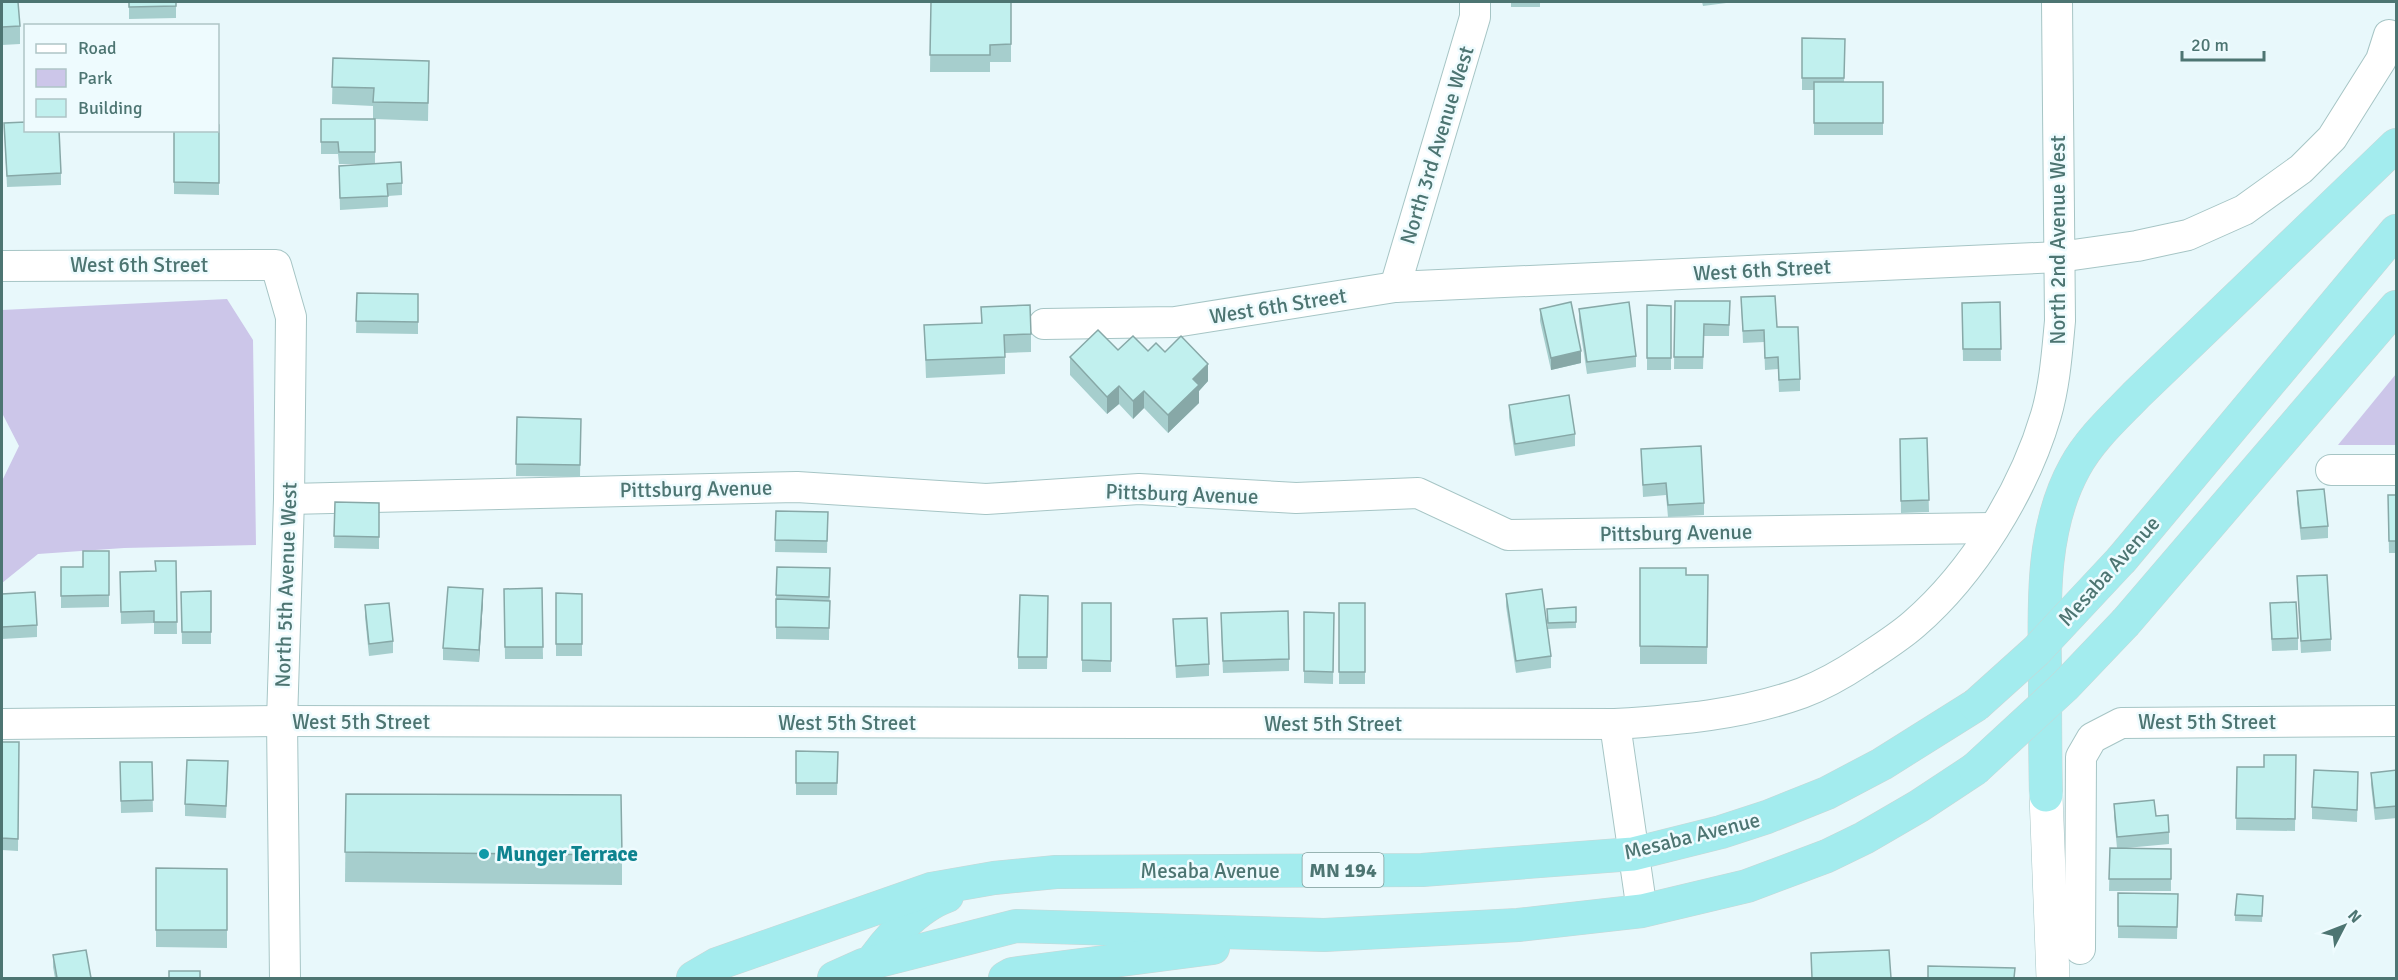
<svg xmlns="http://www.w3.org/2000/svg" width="2398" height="980" viewBox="0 0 2398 980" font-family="Signika,sans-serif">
	<rect width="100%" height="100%" fill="#e8f8fb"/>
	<g fill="#ccc6e9">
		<polygon points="227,299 253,340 256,545 124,548 38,554 2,583 2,481 19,446 2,413 2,310"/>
		<polygon points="2396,374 2396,445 2338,445"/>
	</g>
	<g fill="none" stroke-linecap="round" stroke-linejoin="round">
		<defs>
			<g id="minor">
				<polyline points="2,266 276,265 291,317 289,499 282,721 285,978"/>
				<polyline points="1395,287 1475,17 1475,2"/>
				<polyline points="1044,324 1175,322 1395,287 2059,257 2137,246 2188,235 2244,210 2301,169 2332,138 2381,60 2389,35"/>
				<polyline points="2331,470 2396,470"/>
				<polyline points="289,499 797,487 986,499 1139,489 1296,498 1418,493 1508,535 1993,528"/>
				<path d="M2,724L282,721L1615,724C1678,720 1741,715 1802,693C1823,685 1844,673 1862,661C1880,649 1898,638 1914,624C1973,573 2024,490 2046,415C2055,384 2057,352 2060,321L2057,2"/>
				<polyline points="1615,724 1642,911"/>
				<polyline points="2080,949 2081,757 2092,738 2121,723 2396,721"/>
			</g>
			<polyline id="tertiary" points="2046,795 2053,978"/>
			<g id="trunk">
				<polyline points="2122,559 2396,231"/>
				<polyline points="2126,622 2396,307"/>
				<path d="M2046,795C2045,754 2045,713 2045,672C2044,604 2041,528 2075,467C2090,439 2116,416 2137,394L2396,145"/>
				<path d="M869,967C885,941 918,906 947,896"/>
				<polyline points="693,978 717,964 931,889 994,878 1056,872 1422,870 1633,854 1721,832 1767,817 1827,793 1882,764 1976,705"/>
				<polyline points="834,978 863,965 1016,926 1324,935 1518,925 1642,911 1747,886 1827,856 1864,838 1919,806 1975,769"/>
				<polyline points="1005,978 1012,974 1213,948"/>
			</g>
		</defs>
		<use href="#minor" stroke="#a6c5c5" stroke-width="32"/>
		<use href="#tertiary" stroke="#a6c5c5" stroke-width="34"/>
		<use href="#trunk" stroke="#cad6d5" stroke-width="34"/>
		<use href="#minor" stroke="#fff" stroke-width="30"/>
		<use href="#tertiary" stroke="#fff" stroke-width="33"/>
		<use href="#trunk" stroke="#a3ecee" stroke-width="33"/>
		<defs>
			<g id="trunk-bridge">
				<polyline points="1976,705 2036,651 2122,559"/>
				<polyline points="1975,769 2065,686 2126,622"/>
			</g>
		</defs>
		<use href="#trunk-bridge" stroke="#cad6d5" stroke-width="34" stroke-linecap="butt"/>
		<use href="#trunk-bridge" stroke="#a3ecee" stroke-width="33"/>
	</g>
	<g fill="#a6cecd">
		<polygon points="2,2 20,26 20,44 2,45"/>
		<polygon points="129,2 176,2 176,18 129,19"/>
		<polygon points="931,2 1011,2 1011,62 990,62 990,72 930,72"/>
		<rect x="1511" y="2" width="29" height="5"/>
		<polygon points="1702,2 1734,2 1703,6"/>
		<polygon points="1802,38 1845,39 1844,82 1883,82 1883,135 1814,135 1814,90 1802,90"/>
		<polygon points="333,58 429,61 428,121 375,119 375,163 402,183 402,195 388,196 388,207 340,210 339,166 373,164 339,164 338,154 321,154 321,119 373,119 373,106 332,104"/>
		<polygon points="4,123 61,173 61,185 7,187"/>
		<polygon points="219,125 219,195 174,194 174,130"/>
		<polygon points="357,293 418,294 418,334 356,333"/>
		<polygon points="1741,297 1777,327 1800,379 1800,391 1779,392 1778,369 1765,370 1764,342 1743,343"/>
		<polygon points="1675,301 1730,301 1729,336 1704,336 1703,369 1674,369"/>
		<polygon points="2000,302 2001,361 1963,361 1962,303"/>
		<polygon points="1647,305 1671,306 1671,370 1647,370"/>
		<polygon points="981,307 1031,334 1031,352 1005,353 1005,374 926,378 924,325 981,323"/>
		<polygon points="1540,309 1581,363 1551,370 1540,321"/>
		<polygon points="1579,309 1636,356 1636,367 1587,374 1579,321"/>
		<polygon points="1118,350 1165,352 1208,381 1199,391 1199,403 1168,433 1144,408 1133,419 1119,404 1107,414 1070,375 1070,357"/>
		<polygon points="1509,405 1575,434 1575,446 1515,456 1509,417"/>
		<polygon points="517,417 581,419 580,477 516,476"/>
		<polygon points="1927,438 1929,512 1901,513 1900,439"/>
		<polygon points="1641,449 1704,503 1704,515 1668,517 1666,495 1643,497"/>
		<polygon points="2297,491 2328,526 2328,538 2301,540 2297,503"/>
		<polygon points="2388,495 2397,495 2397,553 2389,553"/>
		<polygon points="335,502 379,503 379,549 334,548"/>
		<polygon points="776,511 828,512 827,553 775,552"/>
		<polygon points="109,551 109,607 61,608 61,567 83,567"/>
		<polygon points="176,561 177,634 154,634 154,623 121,624 120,572 155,571"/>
		<polygon points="830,568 829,640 776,639 776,595"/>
		<polygon points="1640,568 1686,575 1708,575 1707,664 1640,664"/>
		<polygon points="2297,576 2331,639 2331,651 2301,653"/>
		<polygon points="542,588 543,659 505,659 504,589"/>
		<polygon points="211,591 211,644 182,644 181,592"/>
		<polygon points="556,593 582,594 582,656 556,656"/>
		<polygon points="2,594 37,625 37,637 2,639"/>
		<polygon points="1506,594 1551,656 1551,668 1516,673 1506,606"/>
		<polygon points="483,601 479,662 443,660 443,648"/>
		<rect x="1082" y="603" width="29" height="69"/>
		<rect x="1339" y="603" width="26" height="81"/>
		<polygon points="365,605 393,641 393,653 369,656 365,617"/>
		<polygon points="1576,607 1576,628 1548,629 1547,609"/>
		<polygon points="1048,608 1047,669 1018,669 1018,657"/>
		<polygon points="1304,612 1334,613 1333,684 1304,683"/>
		<polygon points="2270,615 2298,638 2298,650 2272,651"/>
		<polygon points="1173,619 1209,664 1209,676 1176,678"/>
		<polygon points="1221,625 1289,659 1289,671 1223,673"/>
		<polygon points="2,742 19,742 18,851 2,850"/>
		<polygon points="796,751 838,752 837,795 796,795"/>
		<polygon points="2296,755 2295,831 2236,830 2237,767 2264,767"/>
		<polygon points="120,762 152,762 153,812 121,813"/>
		<polygon points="2397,770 2397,818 2375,820 2371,785 2371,773"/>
		<polygon points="228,773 226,818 185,816 185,804"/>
		<polygon points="2358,784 2357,822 2312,819 2312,807"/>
		<polygon points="346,794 622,855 622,885 345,882"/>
		<polygon points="2114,804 2156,816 2169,832 2169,844 2126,848 2171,849 2171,891 2109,891 2110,848 2117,848 2114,816"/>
		<polygon points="156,868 227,869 227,948 156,947"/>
		<polygon points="2118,893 2178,894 2177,939 2118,938"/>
		<polygon points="2263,896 2262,922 2235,921 2235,915"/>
		<polygon points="53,955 91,978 55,978 53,967"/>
	</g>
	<g fill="#87a8a7">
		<polygon points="1581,351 1581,363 1551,370 1551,358"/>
		<polygon points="1208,364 1208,381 1199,391 1199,403 1168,433 1168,415 1193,379"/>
		<polygon points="1119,386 1119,404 1107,414 1107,397"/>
		<polygon points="1144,391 1144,408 1133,419 1133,401"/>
		<polygon points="483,589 483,601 479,662 479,650"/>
	</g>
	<g fill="#c1f0ee" stroke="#87a8a7" stroke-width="1.5">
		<polygon points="2,2 18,2 20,26 2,27"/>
		<polygon points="129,2 176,2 176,6 129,7"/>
		<polygon points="931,2 1011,2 1011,44 990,45 990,55 930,55"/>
		<polygon points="1802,38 1845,39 1844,78 1802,78"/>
		<polygon points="333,58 429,61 428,103 373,102 374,88 332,87"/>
		<rect x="1814" y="82" width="69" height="41"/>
		<polygon points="321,119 375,119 375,152 339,152 338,142 321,142"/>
		<polygon points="26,122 26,130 59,130 61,173 7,176 4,123"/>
		<polygon points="218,125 219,125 219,183 174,182 174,130 218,130"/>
		<polygon points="401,162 402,183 387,184 388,196 340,198 339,166"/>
		<polygon points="357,293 418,294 418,322 356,321"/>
		<polygon points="1775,296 1777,327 1798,327 1800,379 1779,380 1778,357 1765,358 1764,330 1743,331 1741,297"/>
		<polygon points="1675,301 1730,301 1729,325 1704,324 1703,357 1674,357"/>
		<polygon points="1571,302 1581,351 1551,358 1540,309"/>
		<polygon points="1629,302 1636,356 1587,362 1579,309"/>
		<polygon points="2000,302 2001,349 1963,349 1962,303"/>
		<polygon points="1030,305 1031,334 1004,335 1005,357 926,360 924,325 982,323 981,307"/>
		<polygon points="1647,305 1671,306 1671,358 1647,358"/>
		<polygon points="1098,330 1118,350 1133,336 1148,351 1156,343 1165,352 1181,336 1208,364 1193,379 1199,385 1168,415 1144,391 1133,401 1119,386 1107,397 1070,357"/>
		<polygon points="1569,395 1575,434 1515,444 1509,405"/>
		<polygon points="517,417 581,419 580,465 516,464"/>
		<polygon points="1927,438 1929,500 1901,501 1900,439"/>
		<polygon points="1701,446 1704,503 1668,505 1666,483 1643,485 1641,449"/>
		<polygon points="2324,489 2328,526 2301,528 2297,491"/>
		<polygon points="2388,495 2397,495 2397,541 2389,541"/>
		<polygon points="335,502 379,503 379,537 334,536"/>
		<polygon points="776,511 828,512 827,541 775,540"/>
		<polygon points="83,551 109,551 109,595 61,596 61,567 83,567"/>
		<polygon points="155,561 176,561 177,622 154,622 154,611 121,612 120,572 156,571"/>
		<polygon points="777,567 830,568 829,597 776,595"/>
		<polygon points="1640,568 1686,568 1686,575 1708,575 1707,647 1640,646"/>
		<polygon points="2327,575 2331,639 2301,641 2297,576"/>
		<polygon points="448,587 483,589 479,650 443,648"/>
		<polygon points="542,588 543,647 505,647 504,589"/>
		<polygon points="1542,589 1551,656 1516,661 1506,594"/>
		<polygon points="211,591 211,632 182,632 181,592"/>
		<polygon points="35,592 37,625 2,627 2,594"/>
		<polygon points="556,593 582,594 582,644 556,644"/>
		<polygon points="1020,595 1048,596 1047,657 1018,657"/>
		<polygon points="776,599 830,601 829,628 776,627"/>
		<polygon points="2296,602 2298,638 2272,639 2270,603"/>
		<polygon points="389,603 393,641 369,644 365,605"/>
		<polygon points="1082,603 1111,603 1111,661 1082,660"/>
		<rect x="1339" y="603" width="26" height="69"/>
		<polygon points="1576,607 1576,622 1548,623 1547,609"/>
		<polygon points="1288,611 1289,659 1223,661 1221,613"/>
		<polygon points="1304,612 1334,613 1333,672 1304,671"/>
		<polygon points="1207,618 1209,664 1176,666 1173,619"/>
		<polygon points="2,742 19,742 18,839 2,838"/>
		<polygon points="796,751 838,752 837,783 796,783"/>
		<polygon points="2264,755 2296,755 2295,819 2236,818 2237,767 2264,767"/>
		<polygon points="187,760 228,761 226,806 185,804"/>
		<polygon points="120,762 152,762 153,800 121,801"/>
		<polygon points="2314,770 2358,772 2357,810 2312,807"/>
		<polygon points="2397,770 2397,806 2375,808 2371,773"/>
		<polygon points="346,794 621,795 622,855 345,852"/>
		<polygon points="2154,800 2156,816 2168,815 2169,832 2117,837 2114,804"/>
		<polygon points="2110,848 2171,849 2171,879 2109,879"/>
		<polygon points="156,868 227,869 227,930 156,930"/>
		<polygon points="2118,893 2178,894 2177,927 2118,926"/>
		<polygon points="2237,894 2263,896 2262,916 2235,915"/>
		<polygon points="86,950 91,978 57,978 53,955"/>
		<polygon points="1889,950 1891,978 1812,978 1811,953"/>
		<polygon points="1928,966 2015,968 2014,978 1928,978"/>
		<rect x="169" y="971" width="31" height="7"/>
	</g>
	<circle fill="#0f9aa8" stroke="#eefbfe" stroke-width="2" cx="484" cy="854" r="6"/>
	<g text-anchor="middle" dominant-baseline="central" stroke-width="5" stroke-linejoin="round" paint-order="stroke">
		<rect fill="#eefbfe" stroke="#7d9d9c" stroke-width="1.5" x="1302.5" y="853" width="81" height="34" rx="4.5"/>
		<g font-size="20" font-weight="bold" fill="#4d7572">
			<text x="1343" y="870">MN 194</text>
		</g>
		<g font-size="21" fill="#4d7572" stroke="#eefbfe">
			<text transform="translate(1437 145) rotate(-73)">North 3rd Avenue West</text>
			<text transform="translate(2058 240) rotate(-90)">North 2nd Avenue West</text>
			<text x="139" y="265">West 6th Street</text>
			<text transform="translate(1762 270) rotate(-3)">West 6th Street</text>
			<text transform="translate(1278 306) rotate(-9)">West 6th Street</text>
			<text transform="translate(696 489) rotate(-1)">Pittsburg Avenue</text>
			<text transform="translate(1182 494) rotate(2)">Pittsburg Avenue</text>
			<text transform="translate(1676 533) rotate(-1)">Pittsburg Avenue</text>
			<text transform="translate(2109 571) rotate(-48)">Mesaba Avenue</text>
			<text transform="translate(286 585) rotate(-88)">North 5th Avenue West</text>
			<text x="361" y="722">West 5th Street</text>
			<text x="2207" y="722">West 5th Street</text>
			<text x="847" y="723">West 5th Street</text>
			<text x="1333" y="724">West 5th Street</text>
			<text transform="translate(1692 836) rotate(-14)">Mesaba Avenue</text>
			<text x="1210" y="871">Mesaba Avenue</text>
		</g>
		<g font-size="21" font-weight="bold" fill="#0d838f" stroke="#eefbfe" text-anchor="start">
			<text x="496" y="854">Munger Terrace</text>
		</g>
	</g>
	<rect width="2398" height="980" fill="none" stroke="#4d7572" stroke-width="6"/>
	<rect x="24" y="24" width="195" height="108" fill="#eefbfe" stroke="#aec5c6" stroke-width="1.5"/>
	<rect x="36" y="44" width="30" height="9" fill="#ffffff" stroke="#aec5c6" stroke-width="1.5"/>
	<text x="78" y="54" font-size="18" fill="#4d7572">Road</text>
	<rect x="36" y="69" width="30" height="18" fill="#ccc6e9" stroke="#aec5c6" stroke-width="1.5"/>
	<text x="78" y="84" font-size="18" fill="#4d7572">Park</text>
	<rect x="36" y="99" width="30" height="18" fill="#c1f0ee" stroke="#aec5c6" stroke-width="1.5"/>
	<text x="78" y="114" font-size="18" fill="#4d7572">Building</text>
	<g transform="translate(2344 926) rotate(48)" stroke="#eefbfe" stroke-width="4.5" paint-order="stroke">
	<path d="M0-4.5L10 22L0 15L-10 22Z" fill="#4d7572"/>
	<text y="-9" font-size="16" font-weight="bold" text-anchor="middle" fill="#4d7572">N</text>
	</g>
	<path d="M2182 51v9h82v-9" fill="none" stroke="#4d7572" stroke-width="3"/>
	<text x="2191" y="51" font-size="18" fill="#4d7572" stroke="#eefbfe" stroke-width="4.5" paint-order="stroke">20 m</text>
</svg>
